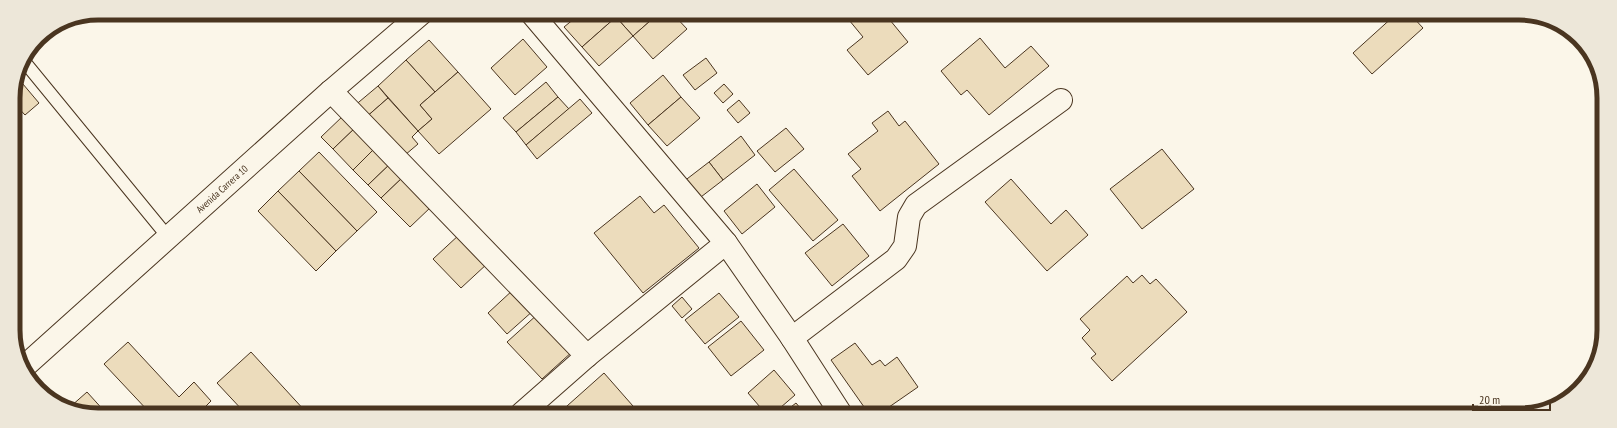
<svg xmlns="http://www.w3.org/2000/svg" width="1617" height="428" viewBox="0 0 1617 428" font-family="'PT Sans Narrow',sans-serif">
	<rect width="100%" height="100%" fill="#fbf6e9"/>
	<g fill="#ecdcbc" stroke="#4a3520">
		<polygon points="580,14 613,14 616,17 582,47 564,27"/>
		<polygon points="620,14 658,14 633,36 616,17"/>
		<polygon points="658,14 673,14 687,29 653,59 633,36"/>
		<polygon points="856,14 868,14 870,16 873,14 885,14 908,42 868,75 847,50 863,37 849,20"/>
		<polygon points="1395,15 1411,15 1423,28 1372,74 1353,53"/>
		<polygon points="616,17 633,36 599,66 582,47"/>
		<polygon points="980,38 1005,68 1031,46 1049,66 989,115 967,90 961,95 941,71"/>
		<polygon points="523,39 547,67 515,95 491,68"/>
		<polygon points="429,40 458,72 435,92 406,60"/>
		<polygon points="706,58 717,73 695,90 683,75"/>
		<polygon points="406,60 435,92 420,105 432,119 418,131 378,86"/>
		<polygon points="458,72 491,109 439,154 418,131 432,119 420,105"/>
		<polygon points="663,75 681,97 648,125 630,103"/>
		<polygon points="17,77 39,103 25,115 13,102 13,92"/>
		<polygon points="546,82 558,97 516,132 503,118"/>
		<polygon points="724,84 733,94 723,103 714,93"/>
		<polygon points="378,86 388,98 364,119 353,107"/>
		<polygon points="558,97 569,109 526,145 516,132"/>
		<polygon points="681,97 700,118 667,146 648,125"/>
		<polygon points="388,98 418,131 412,137 418,144 405,155 364,119"/>
		<polygon points="580,99 592,113 537,159 526,145"/>
		<polygon points="739,100 750,113 738,123 727,110"/>
		<polygon points="888,111 899,126 905,121 939,164 880,211 852,176 861,169 848,154 878,131 872,123"/>
		<polygon points="344,115 355,128 333,149 321,137"/>
		<polygon points="355,128 375,148 353,170 333,149"/>
		<polygon points="786,128 804,149 775,172 757,151"/>
		<polygon points="741,136 755,155 723,180 709,162"/>
		<polygon points="375,148 391,163 368,185 353,170"/>
		<polygon points="1162,149 1194,189 1142,229 1110,189"/>
		<polygon points="319,152 377,212 357,231 299,171"/>
		<polygon points="709,162 723,180 697,200 683,182"/>
		<polygon points="391,163 403,177 381,198 368,185"/>
		<polygon points="794,169 838,220 813,241 769,190"/>
		<polygon points="299,171 357,231 336,251 278,191"/>
		<polygon points="403,177 432,206 410,227 381,198"/>
		<polygon points="1011,179 1051,224 1066,210 1088,235 1047,271 985,202"/>
		<polygon points="757,184 775,207 742,234 724,211"/>
		<polygon points="278,191 336,251 316,271 258,211"/>
		<polygon points="640,196 654,213 664,205 699,248 643,293 594,233"/>
		<polygon points="843,224 869,256 832,286 805,253"/>
		<polygon points="460,234 488,263 461,288 433,259"/>
		<polygon points="1142,275 1150,284 1156,279 1187,312 1112,381 1091,358 1096,354 1082,338 1090,330 1080,319 1127,276 1133,283"/>
		<polygon points="514,289 534,310 507,334 488,313"/>
		<polygon points="719,293 739,317 705,344 685,320"/>
		<polygon points="682,297 692,309 682,318 672,306"/>
		<polygon points="539,313 573,351 542,379 507,342"/>
		<polygon points="741,321 764,350 731,376 708,347"/>
		<polygon points="128,342 179,397 194,382 211,401 204,408 210,413 150,413 104,364"/>
		<polygon points="855,343 872,365 880,360 885,366 897,357 918,387 879,414 869,414 831,360"/>
		<polygon points="251,352 306,412 304,414 245,413 217,383"/>
		<polygon points="774,370 795,395 773,414 766,414 748,393"/>
		<polygon points="604,373 640,414 558,414"/>
		<polygon points="87,392 106,413 81,413 70,407"/>
		<polygon points="796,403 805,414 782,414"/>
	</g>
	<g fill="none" stroke-linecap="round" stroke-linejoin="round">
		<defs>
			<polyline id="service" points="23,60 168,237"/>
			<g id="minor">
				<polyline points="532,14 726,243 792,338 841,414"/>
				<polyline points="331,91 587,356"/>
				<polyline points="792,338 896,259 905,246 909,217 916,205 1061,100"/>
				<polyline points="521,414 587,356 726,243"/>
			</g>
			<polyline id="tertiary" points="25,366 331,91 422,13"/>
		</defs>
		<use href="#service" stroke="#4a3520" stroke-width="14"/>
		<use href="#minor" stroke="#4a3520" stroke-width="24"/>
		<use href="#tertiary" stroke="#4a3520" stroke-width="24"/>
		<use href="#service" stroke="#fbf6e9" stroke-width="12"/>
		<use href="#minor" stroke="#fbf6e9" stroke-width="22"/>
		<use href="#tertiary" stroke="#fbf6e9" stroke-width="22"/>
	</g>
	<g text-anchor="middle" dominant-baseline="central" stroke-width="3" stroke-linejoin="round" paint-order="stroke">
		<g font-size="10" fill="#4a3520" stroke="#fbf6e9">
			<text transform="translate(222 189) rotate(-42)">Avenida Carrera 10</text>
		</g>
	</g>
	<path d="M0 0H1617V428H0ZM98 20H1519A78 78 0 0 1 1597 98V330A78 78 0 0 1 1519 408H98A78 78 0 0 1 20 330V98A78 78 0 0 1 98 20Z" fill="#ede7d9" fill-rule="evenodd"/>
	<path fill="none" stroke="#4a3520" stroke-width="5" d="M98 20H1519A78 78 0 0 1 1597 98V330A78 78 0 0 1 1519 408H98A78 78 0 0 1 20 330V98A78 78 0 0 1 98 20Z"/>
	<path d="M1473 404v6h77v-6" fill="none" stroke="#4a3520" stroke-width="2"/>
	<text x="1479" y="404" font-size="12" fill="#4a3520" stroke="#fbf6e9" stroke-width="3" paint-order="stroke">20 m</text>
</svg>
